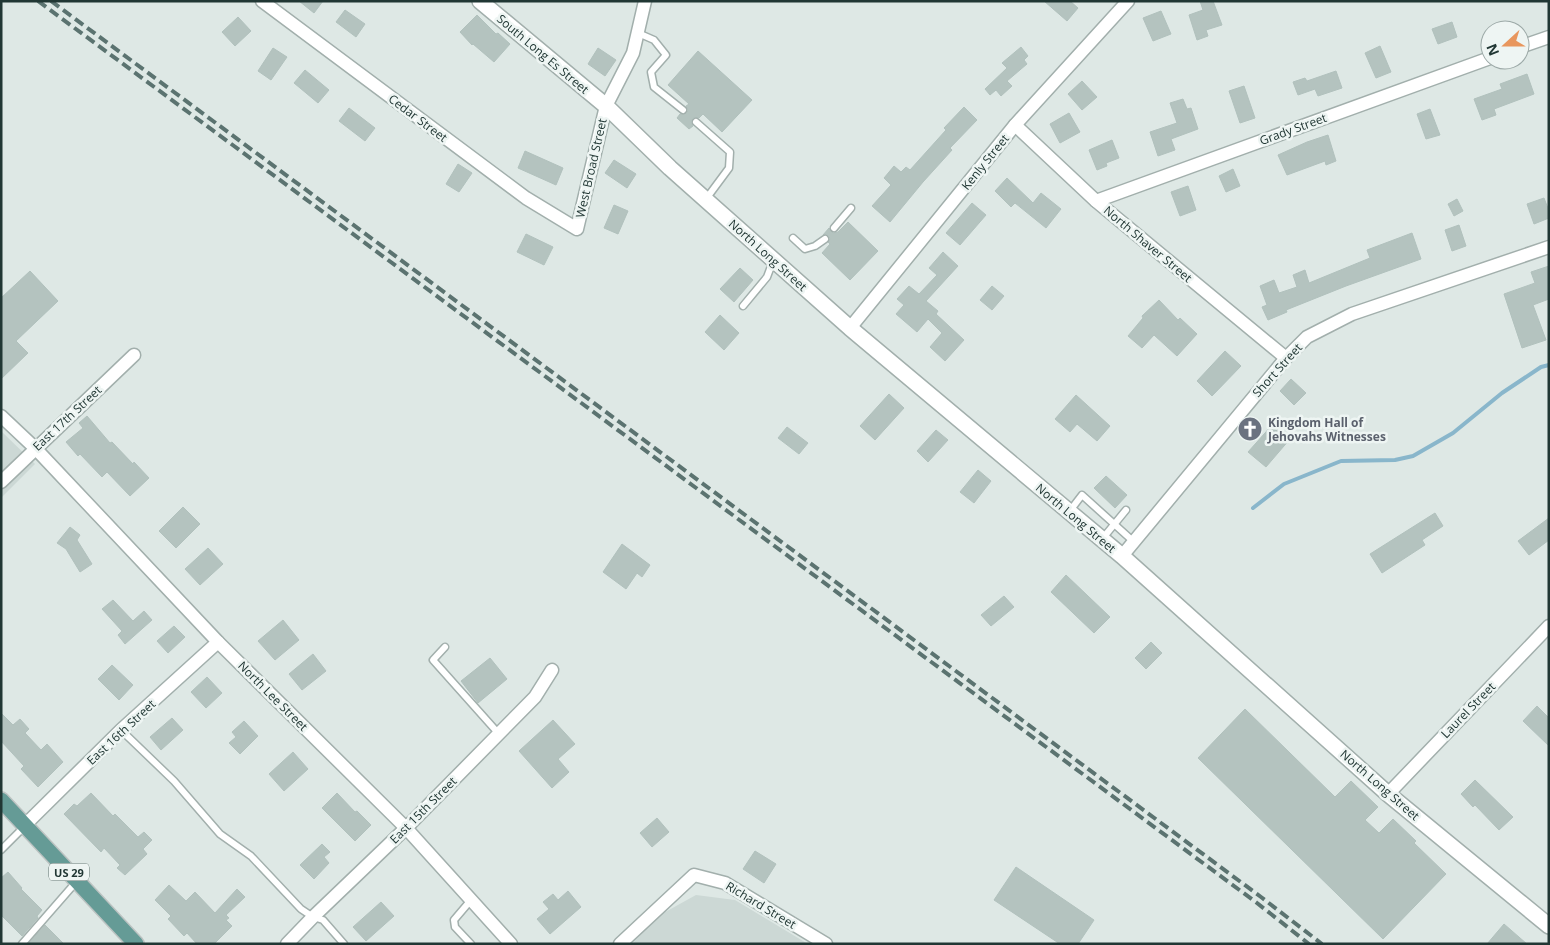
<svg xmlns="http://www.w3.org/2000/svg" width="1550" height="945" viewBox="0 0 1550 945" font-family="'Open Sans',sans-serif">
	<rect width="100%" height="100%" fill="#dee8e5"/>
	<g fill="#ccd8d5">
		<polygon points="1,431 35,464 1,498"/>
		<polygon points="696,895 735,900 808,944 632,944 658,916"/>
	</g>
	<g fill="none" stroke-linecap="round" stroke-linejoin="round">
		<polyline stroke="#89b6cb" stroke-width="4" points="1253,508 1284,484 1341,461 1395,460 1413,456 1453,433 1502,393 1541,367 1549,365"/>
	</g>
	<g fill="#b4c3bf" stroke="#b1c1bd">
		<polygon points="299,1 323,1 314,13"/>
		<polygon points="1044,1 1070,1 1078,8 1067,21"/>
		<polygon points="1200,1 1213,1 1222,25 1206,30 1208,36 1197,40 1189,15 1203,10"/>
		<polygon points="345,10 365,24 356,37 336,22"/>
		<polygon points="1161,11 1171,34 1153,41 1143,18"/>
		<polygon points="477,15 496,34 498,33 510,44 494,62 473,44 472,45 460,32"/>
		<polygon points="238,17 251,31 235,46 222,32"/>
		<polygon points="1452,22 1457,37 1438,44 1432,29"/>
		<polygon points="1380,46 1391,72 1376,78 1365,53"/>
		<polygon points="1021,47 1028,56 1024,60 1027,64 1007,81 1012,86 1001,96 996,90 990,95 985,89 1007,68 1002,63"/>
		<polygon points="273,48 287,57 271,80 258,71"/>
		<polygon points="598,48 616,60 605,76 588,64"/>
		<polygon points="698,51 752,100 722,132 703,114 699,118 693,118 691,122 693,126 689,129 677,118 680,114 687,113 688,110 686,106 689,104 668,85"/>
		<polygon points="305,70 329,90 318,103 294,83"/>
		<polygon points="1336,71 1342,88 1318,96 1315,89 1298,95 1293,82 1305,78 1307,81"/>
		<polygon points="1527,74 1534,94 1494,109 1496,115 1482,120 1474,99 1502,89 1500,84"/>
		<polygon points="1082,81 1097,97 1082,110 1068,94"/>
		<polygon points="1244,86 1255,118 1240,123 1229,91"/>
		<polygon points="1183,99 1187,109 1191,108 1198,129 1171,139 1175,150 1158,156 1150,132 1177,123 1170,103"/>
		<polygon points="964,107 977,120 950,148 952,150 923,182 890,222 872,206 891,185 884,178 894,166 901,172 906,167 910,170 946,130 944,128"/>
		<polygon points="349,108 375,128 365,141 339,121"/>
		<polygon points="1430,109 1440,135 1426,139 1417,114"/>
		<polygon points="1069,113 1080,132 1060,143 1050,124"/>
		<polygon points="1328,135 1336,161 1326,165 1325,161 1287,175 1278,155 1307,142"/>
		<polygon points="1112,140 1119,158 1106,163 1107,166 1097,170 1089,150"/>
		<polygon points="525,151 563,168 556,185 518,168"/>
		<polygon points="614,160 636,174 627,188 605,173"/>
		<polygon points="458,164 472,173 459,192 446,184"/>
		<polygon points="1233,169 1240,186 1226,192 1219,176"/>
		<polygon points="1007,178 1033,203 1041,193 1061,209 1046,228 1015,203 1011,207 995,191"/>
		<polygon points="1188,186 1196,210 1180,216 1171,192"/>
		<polygon points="1544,198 1549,211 1549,218 1534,224 1527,204"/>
		<polygon points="1457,199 1463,211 1454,216 1448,204"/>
		<polygon points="972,203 986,215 960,245 946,233"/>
		<polygon points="614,205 628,211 618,234 604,228"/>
		<polygon points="848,222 878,251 850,280 822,253 830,244 828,242 830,239 829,236 823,235 829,228 833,233 838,232"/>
		<polygon points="1459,225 1466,246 1452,251 1445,230"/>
		<polygon points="1412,233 1421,259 1346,286 1286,310 1287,312 1268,320 1262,307 1267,305 1260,286 1274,280 1279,293 1297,287 1293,275 1305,270 1309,283 1370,258 1367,250"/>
		<polygon points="526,234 553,247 544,265 517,252"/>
		<polygon points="943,252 958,266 926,301 938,311 936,314 964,340 945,361 930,347 942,333 928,319 917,332 896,314 904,305 897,299 909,286 919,294 937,275 929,268"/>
		<polygon points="1549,266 1549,299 1533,305 1546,340 1522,348 1504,294 1535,283 1531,272"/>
		<polygon points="740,268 753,280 734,302 720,289"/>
		<polygon points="30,271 58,301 16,341 28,353 1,379 1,298"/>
		<polygon points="992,286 1004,296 992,310 980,300"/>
		<polygon points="1159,300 1178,320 1180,318 1197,334 1177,356 1154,335 1142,348 1128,336 1143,318 1142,316"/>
		<polygon points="720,315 739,333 724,350 705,332"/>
		<polygon points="1225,351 1241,366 1212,396 1197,381"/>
		<polygon points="1291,379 1306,393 1294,405 1280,391"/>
		<polygon points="889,394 904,408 875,440 860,426"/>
		<polygon points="1076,395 1110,426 1097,441 1077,424 1070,432 1055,419"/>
		<polygon points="87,416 110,443 112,442 133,464 134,462 149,478 130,496 107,472 102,477 80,454 78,456 66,442 83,428 79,423"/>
		<polygon points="1273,424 1290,439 1266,467 1248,452"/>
		<polygon points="787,427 808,443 799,454 778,438"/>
		<polygon points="936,430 948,440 928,462 917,451"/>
		<polygon points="978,470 991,481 974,503 960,492"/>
		<polygon points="1106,476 1127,495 1115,508 1094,488"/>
		<polygon points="183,507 200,524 176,548 159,531"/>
		<polygon points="1435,513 1443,526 1422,540 1425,545 1382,573 1370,554"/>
		<polygon points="1549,518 1549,540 1529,555 1518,541"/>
		<polygon points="70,527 80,535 77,540 92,564 80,572 66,549 57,543"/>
		<polygon points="622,544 650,565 642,577 637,573 626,589 603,572"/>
		<polygon points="208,548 223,564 200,585 185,569"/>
		<polygon points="1066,575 1110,617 1094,633 1051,592"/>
		<polygon points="1004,596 1014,607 991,626 981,615"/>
		<polygon points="113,600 133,621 144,611 152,620 125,644 118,635 122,631 102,609"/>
		<polygon points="283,620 299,640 275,660 258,641"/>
		<polygon points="174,626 185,637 168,653 157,641"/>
		<polygon points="1151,642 1162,653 1146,669 1135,658"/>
		<polygon points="313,654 326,671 302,690 289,674"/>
		<polygon points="490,658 507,679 478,703 461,681"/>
		<polygon points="112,665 133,685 119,700 98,679"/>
		<polygon points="207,677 222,693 206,708 191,692"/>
		<polygon points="1537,706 1549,718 1549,746 1523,721"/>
		<polygon points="1245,709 1335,797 1351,781 1378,807 1365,820 1379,833 1393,819 1416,841 1414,843 1446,874 1383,939 1198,758"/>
		<polygon points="1,713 13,725 20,719 29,729 25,733 41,750 47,744 63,762 38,787 21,769 24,766 1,741"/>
		<polygon points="172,718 183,730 161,750 150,737"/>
		<polygon points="553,720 575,744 558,759 569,772 552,788 519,751"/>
		<polygon points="244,721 258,736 240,754 229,743 236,737 232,732"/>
		<polygon points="293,752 308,769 284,791 269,774"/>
		<polygon points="1475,780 1513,817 1499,830 1475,805 1473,807 1461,794"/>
		<polygon points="91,793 113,816 115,814 138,837 144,832 152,840 143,849 147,854 125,875 117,868 120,865 104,848 101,852 64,814 74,804 77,806"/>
		<polygon points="337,793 355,812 357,811 371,825 355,841 322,808"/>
		<polygon points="657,818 669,832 652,847 640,833"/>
		<polygon points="322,844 330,852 324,857 329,863 314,879 300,865"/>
		<polygon points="755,851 776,864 764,883 743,869"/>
		<polygon points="1016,867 1094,920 1078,944 1060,944 994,900"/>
		<polygon points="8,872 22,888 21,889 42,910 37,916 38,918 22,936 1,915 1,878"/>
		<polygon points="169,885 186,901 195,892 215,913 237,889 245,897 226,915 229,918 226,920 232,926 214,944 197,944 187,933 184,936 168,919 171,916 155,900"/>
		<polygon points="568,891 581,907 550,934 537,919 549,909 543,902 553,894 558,900"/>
		<polygon points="381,902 394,916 366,941 353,927"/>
		<polygon points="1504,924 1527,944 1487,944"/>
		<polygon points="45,925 64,944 29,943"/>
	</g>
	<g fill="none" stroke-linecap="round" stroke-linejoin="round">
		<defs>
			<g id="service">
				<polyline points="638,33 654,40 666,55 651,72 654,87 683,110"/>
				<polyline points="696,122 730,152 729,168 706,199"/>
				<polyline points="834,228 851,208"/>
				<polyline points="793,238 805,249 815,246 825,239"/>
				<polyline points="743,306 767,277 773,261"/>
				<polyline points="1069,512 1082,495 1134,542"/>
				<polyline points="1103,538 1126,510"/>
				<polyline points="445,647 433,660 499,734"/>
				<polyline points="121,730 174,781 220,834 251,856 301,909 313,917 323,920 344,944"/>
				<polyline points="1,850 25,826"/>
				<polyline points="22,944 77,881"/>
				<polyline points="471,944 455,927 454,920 471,900"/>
			</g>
			<g id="minor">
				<polyline points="262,1 526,198 577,229 606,106 633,53 645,1"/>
				<polyline points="1520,47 1549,37"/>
				<polyline points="1015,125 1096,201 1286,358"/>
				<polyline points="1096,201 1490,58"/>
				<polyline points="850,328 1015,125 1128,1"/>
				<polyline points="1,416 35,448 218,642 406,828 511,944"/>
				<polyline points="1,482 134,355"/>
				<polyline points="1122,556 1286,358 1307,337 1352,314 1549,247"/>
				<polyline points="1388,794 1549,626"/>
				<polyline points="25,825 121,730 218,642"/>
				<polyline points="287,944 313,917 406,828 535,697 552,670"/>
				<polyline points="620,944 694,875 725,883 826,944"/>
			</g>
			<polyline id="tertiary" points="480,1 606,106 670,168 850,328 1122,556 1388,794 1549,926"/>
			<polyline id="primary" points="1,800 136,944"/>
		</defs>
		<use href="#service" stroke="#a2afac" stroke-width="9"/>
		<use href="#minor" stroke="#a2afac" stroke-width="15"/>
		<use href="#tertiary" stroke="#a2afac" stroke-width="18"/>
		<use href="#primary" stroke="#bcc3c2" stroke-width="18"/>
		<use href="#service" stroke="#fff" stroke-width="6"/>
		<use href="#minor" stroke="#fff" stroke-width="12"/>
		<use href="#tertiary" stroke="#fff" stroke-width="15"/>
		<use href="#primary" stroke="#659b96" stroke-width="15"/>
		<g stroke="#5b7370" stroke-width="4" stroke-dasharray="10 5" stroke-linecap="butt">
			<polyline points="38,1 1257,903 1309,944"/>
			<polyline points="51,1 1261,897 1322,944"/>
		</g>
	</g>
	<defs>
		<symbol id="church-disc" viewBox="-11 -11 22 22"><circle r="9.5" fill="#6b7280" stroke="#eef5f3"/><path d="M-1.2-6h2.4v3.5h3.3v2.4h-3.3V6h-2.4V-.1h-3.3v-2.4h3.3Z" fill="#fff"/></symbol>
	</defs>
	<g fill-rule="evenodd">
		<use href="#church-disc" x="1236" y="415" width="28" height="28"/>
	</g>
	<g text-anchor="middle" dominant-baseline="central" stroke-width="5" stroke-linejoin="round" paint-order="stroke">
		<rect fill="#eef5f3" stroke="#5e706d" stroke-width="1" x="49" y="863.5" width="40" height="17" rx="4"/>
		<g font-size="11" font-weight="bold" fill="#213734">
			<text x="69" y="872">US 29</text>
		</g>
		<g font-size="12" fill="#213734" stroke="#eef5f3">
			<text transform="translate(543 54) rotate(40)">South Long Es Street</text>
			<text transform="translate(418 118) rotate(37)">Cedar Street</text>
			<text transform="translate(1293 129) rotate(-20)">Grady Street</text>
			<text transform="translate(985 162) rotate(-51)">Kenly Street</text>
			<text transform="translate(591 168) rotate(-77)">West Broad Street</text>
			<text transform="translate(1148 244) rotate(40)">North Shaver Street</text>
			<text transform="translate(768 255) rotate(42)">North Long Street</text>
			<text transform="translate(1277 370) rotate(-48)">Short Street</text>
			<text transform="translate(67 418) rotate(-43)">East 17th Street</text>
			<text transform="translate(1076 518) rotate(40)">North Long Street</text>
			<text transform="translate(273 696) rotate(45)">North Lee Street</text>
			<text transform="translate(1468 710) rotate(-46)">Laurel Street</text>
			<text transform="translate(121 732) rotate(-43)">East 16th Street</text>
			<text transform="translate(1380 785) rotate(41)">North Long Street</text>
			<text transform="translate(423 810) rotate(-45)">East 15th Street</text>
			<text transform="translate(761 905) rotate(31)">Richard Street</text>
		</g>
		<g font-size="12" font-weight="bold" fill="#5b616d" stroke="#eef5f3" text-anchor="start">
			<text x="1268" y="422">Kingdom Hall of<tspan x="1268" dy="14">Jehovahs Witnesses</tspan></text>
		</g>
	</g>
	<rect width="1550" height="945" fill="none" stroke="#213734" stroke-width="5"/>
	<g transform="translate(1505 45) rotate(249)"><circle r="24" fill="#eef5f3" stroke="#9ca9a7"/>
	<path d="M0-4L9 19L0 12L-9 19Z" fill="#e8965d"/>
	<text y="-8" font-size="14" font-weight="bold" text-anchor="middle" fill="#213734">N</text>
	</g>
</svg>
